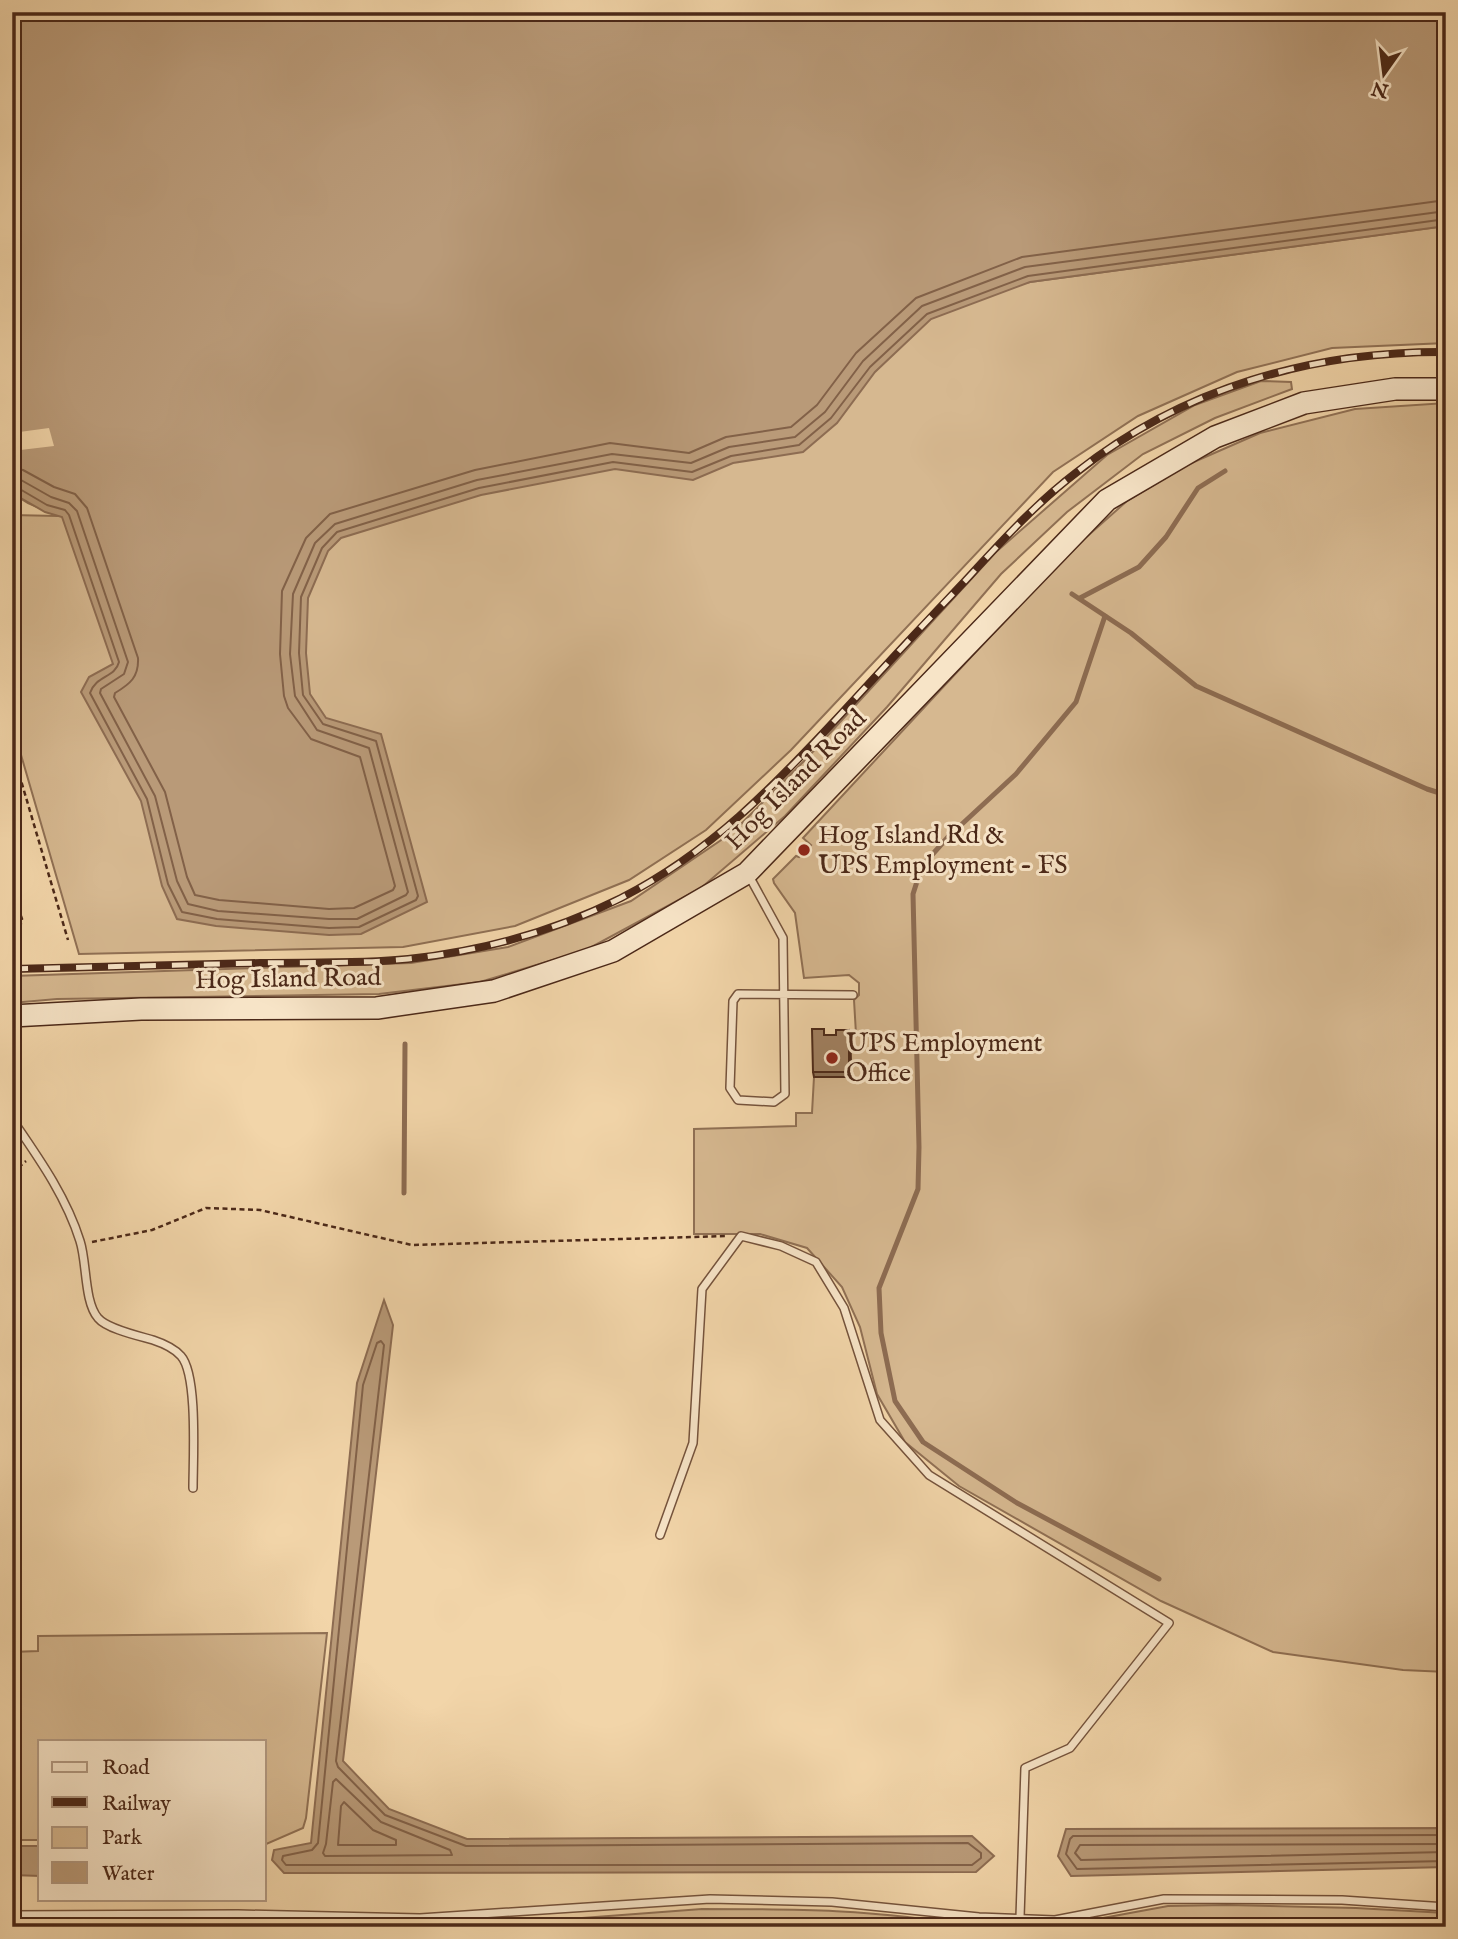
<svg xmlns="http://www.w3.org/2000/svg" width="1458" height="1939" viewBox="0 0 1458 1939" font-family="'IM FELL English',serif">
	<rect width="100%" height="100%" fill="#f2d5a9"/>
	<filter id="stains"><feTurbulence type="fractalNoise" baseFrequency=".00286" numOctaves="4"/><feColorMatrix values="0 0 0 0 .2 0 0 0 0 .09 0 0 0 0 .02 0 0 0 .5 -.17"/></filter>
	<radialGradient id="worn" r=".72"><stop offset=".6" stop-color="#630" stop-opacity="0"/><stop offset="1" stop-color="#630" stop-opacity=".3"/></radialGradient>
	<g fill="#d6b890" stroke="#907054" stroke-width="2">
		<polygon points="1446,226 1446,343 1332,348 1237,372 1138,416 1053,472 791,750 706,830 629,880 515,926 403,947 79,954 12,724 18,699 12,682 12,515 58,516 28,503 12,493 1030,282"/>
		<polygon points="1261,381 1291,382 1292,389 1215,418 1143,454 1067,512 1001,574 887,707 785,816 701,888 586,950 480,982 379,994 57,999 12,1003 12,976 411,963 508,947 631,901 733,832 808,757 996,552 1107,455 1195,405"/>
		<polygon points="1446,403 1446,1672 1403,1670 1273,1652 1161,1601 959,1486 905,1442 877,1394 860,1327 842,1287 807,1248 760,1234 694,1234 694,1129 796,1126 796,1113 812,1113 814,1077 851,1076 850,1035 856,1034 854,1000 859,995 859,983 849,975 804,978 795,913 774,883 773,879 796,856 799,857 811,845 803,838 1065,556 1127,501 1187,465 1260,433 1355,409"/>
		<polygon points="327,1633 306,1818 303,1828 264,1845 264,1741 40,1741 40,1840 12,1840 12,1652 38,1651 38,1636"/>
		<polygon points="1227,1905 1356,1908 1446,1913 1446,1927 1054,1927 1168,1906"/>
		<path d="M702,1909C791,1909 882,1909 970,1927H412L582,1918Z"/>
	</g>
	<g fill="#b99a78" stroke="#8d6c52" stroke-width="2">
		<polygon points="12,12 1446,12 1446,226 1030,282 931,319 875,372 837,423 803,452 733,463 693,480 615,469 481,495 341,538 328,551 308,598 306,653 310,694 326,718 381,734 427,902 361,934 329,935 216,926 177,919 162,886 141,801 81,692 89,677 113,664 62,517 45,512 12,493"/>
		<polygon points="384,1300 393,1325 343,1761 389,1809 467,1839 972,1836 994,1856 976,1872 284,1873 272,1860 274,1850 311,1843 357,1383"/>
		<polygon points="1446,1828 1446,1867 1071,1876 1058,1856 1066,1829"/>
		<polygon points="12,1846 40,1846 40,1876 12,1875"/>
	</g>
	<polygon fill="#f2d5a9" points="49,428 54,446 12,451 12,433"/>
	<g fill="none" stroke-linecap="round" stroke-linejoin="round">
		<g stroke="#826148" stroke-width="2">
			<path d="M12,468L23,470L54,487L75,494L87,508L138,658C139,677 130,684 115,693L114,697L165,792L187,877L195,895L219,900L329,909L354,908L393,890L395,886L360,757L311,739L288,708L284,696L280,654L282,591L306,538L330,514L475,470L610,443L689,453L726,437L791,427L817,405L856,353L916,298L1022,257L1446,200"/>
			<polyline points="12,479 21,480 51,497 69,503 77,511 128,662 124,674 101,689 100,693 155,796 177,881 188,904 218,911 329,919 357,919 406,895 408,892 369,748 317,730 295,696 290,654 293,594 315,543 335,524 477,480 612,454 691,463 729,447 795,437 825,412 863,361 922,306 1025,267 1446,211"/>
			<path d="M12,487L18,488L47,505L65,510L69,515L119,662C115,678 96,675 90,693L147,799L168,884L182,912L217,919L329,928L359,927L416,900L418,896L376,741L323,724L303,695L299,653L301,597L322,548L337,532L479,488L613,462L692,472L731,456L799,445L831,418L870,367L927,314L1028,276L1446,219"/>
			<polygon points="381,1341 384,1345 336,1761 338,1767 385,1815 466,1846 968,1843 981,1853 981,1858 972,1865 286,1865 282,1860 283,1856 312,1850 318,1843 363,1385 377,1343"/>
			<polygon points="336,1779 381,1822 450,1850 452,1855 325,1856 323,1853 326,1844 333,1782"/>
			<polygon points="344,1802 373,1830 396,1840 396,1845 338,1845 341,1806"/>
			<polyline points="1446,1835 1073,1836 1070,1839 1066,1854 1077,1869 1446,1861"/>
			<polyline points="1446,1844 1080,1845 1075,1853 1081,1860 1446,1852"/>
		</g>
		<g stroke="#8d6c52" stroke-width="5">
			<polyline points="1072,594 1131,633 1196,686 1427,789 1446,795"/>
			<polyline points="1080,598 1139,567 1166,537 1198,488 1225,471"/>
			<polyline points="1105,616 1076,702 1016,774 948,837 922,866 913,894 919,1147 918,1189 879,1288 881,1333 895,1401 923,1442 1017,1503 1159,1579"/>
			<polyline points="404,1193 405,1044"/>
		</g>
		<defs>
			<g id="lane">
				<polyline points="748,874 783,938 785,1094 774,1102 738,1100 730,1088 733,1001 738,994 853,995"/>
				<path d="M12,1119C38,1157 66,1196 80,1241C87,1262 84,1302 98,1318C107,1329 139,1336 153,1340C162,1343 174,1348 181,1356C198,1375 193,1460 193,1488"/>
				<polyline points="660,1535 693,1443 702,1289 741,1236 781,1246 816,1262 844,1308 880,1420 929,1475 1169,1623 1070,1748 1025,1768 1020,1917"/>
				<polyline points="12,1915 238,1914 420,1918 710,1899 832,1902 979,1917 1055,1920 1164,1899 1342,1900 1446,1907"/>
			</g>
			<polyline id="secondary" points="12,1016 141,1009 377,1008 494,991 613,951 747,873 1107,500 1215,437 1304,403 1395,389 1446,389"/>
		</defs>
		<use href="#lane" stroke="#75533c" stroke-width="10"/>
		<use href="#secondary" stroke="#4b2818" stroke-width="24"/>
		<g stroke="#4b2818" stroke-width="2.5" stroke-dasharray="5 3.5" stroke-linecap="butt">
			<polyline points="12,750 68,940"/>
			<polyline points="12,891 22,919 15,949 12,951"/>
			<polyline points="12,1173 26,1161"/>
			<polyline points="92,1242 152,1230 206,1208 260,1210 412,1245 727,1236"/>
		</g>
		<use href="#lane" stroke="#f7e4c7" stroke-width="7"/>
		<use href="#secondary" stroke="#f7e4c7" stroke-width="21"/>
		<defs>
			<path id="rail" d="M12,969C95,967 177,965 260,963C309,962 359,964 408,959C482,951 555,931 621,898C712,851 772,788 841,714C882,669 923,625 965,581C1000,543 1035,504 1077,472C1183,388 1312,351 1446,352"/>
		</defs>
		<use href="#rail" stroke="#4b2818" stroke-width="8"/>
		<use href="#rail" stroke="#f7e4c7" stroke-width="5" stroke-dasharray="16" stroke-linecap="butt"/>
	</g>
	<polygon fill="#8b7055" stroke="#4b2818" stroke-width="2" points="849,1030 850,1035 851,1077 814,1077 813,1072 826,1035 836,1035"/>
	<polygon fill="#715b45" stroke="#4b2818" stroke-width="2" points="849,1030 850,1035 851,1077 849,1072"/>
	<polygon fill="#a28263" stroke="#4b2818" stroke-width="2" points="812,1029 824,1029 824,1035 836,1035 836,1030 849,1030 849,1072 813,1072"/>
	<g fill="#8f2418" stroke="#f7e4c7" stroke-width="2.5">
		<circle cx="804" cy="850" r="7"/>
		<circle cx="832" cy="1058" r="7"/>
	</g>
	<g text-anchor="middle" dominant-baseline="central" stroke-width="6" stroke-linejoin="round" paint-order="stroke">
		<g font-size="26" fill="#4b2818" stroke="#f7e4c7">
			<text transform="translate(796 780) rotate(-45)">Hog Island Road</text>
			<text transform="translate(288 979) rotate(-1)">Hog Island Road</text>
		</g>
		<g font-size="26" fill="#4b2818" stroke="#f7e4c7" text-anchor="start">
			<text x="818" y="835">Hog Island Rd &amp;<tspan x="818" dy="30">UPS Employment - FS</tspan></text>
			<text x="846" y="1043">UPS Employment<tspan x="846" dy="30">Office</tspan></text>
		</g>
	</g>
	<rect width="1458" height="1939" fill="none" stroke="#f2d5a9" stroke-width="42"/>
	<rect x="14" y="14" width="1430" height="1911" fill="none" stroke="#4b2818" stroke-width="3.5"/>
	<rect x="21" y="21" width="1416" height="1897" fill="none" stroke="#4b2818" stroke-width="2"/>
	<rect x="38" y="1740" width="228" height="161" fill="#f7e4c7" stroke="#b29981" stroke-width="2"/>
	<rect x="52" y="1762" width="35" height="10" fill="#f7e4c7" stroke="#b29981" stroke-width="2"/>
	<text x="102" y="1774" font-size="21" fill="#4b2818">Road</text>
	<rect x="52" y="1797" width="35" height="10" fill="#4b2818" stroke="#b29981" stroke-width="2"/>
	<text x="102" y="1810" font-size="21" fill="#4b2818">Railway</text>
	<rect x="52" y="1827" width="35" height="21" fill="#d6b890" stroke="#b29981" stroke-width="2"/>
	<text x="102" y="1844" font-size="21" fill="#4b2818">Park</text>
	<rect x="52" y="1862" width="35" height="21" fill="#b99a78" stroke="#b29981" stroke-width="2"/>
	<text x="102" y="1880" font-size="21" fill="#4b2818">Water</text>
	<g transform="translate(1384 74) rotate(194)" stroke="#f7e4c7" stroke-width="5" paint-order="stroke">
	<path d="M0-5L12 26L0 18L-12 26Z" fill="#4b2818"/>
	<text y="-10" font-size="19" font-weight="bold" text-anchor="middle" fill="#4b2818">N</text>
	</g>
	<rect width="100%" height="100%" filter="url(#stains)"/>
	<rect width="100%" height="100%" fill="url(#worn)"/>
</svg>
